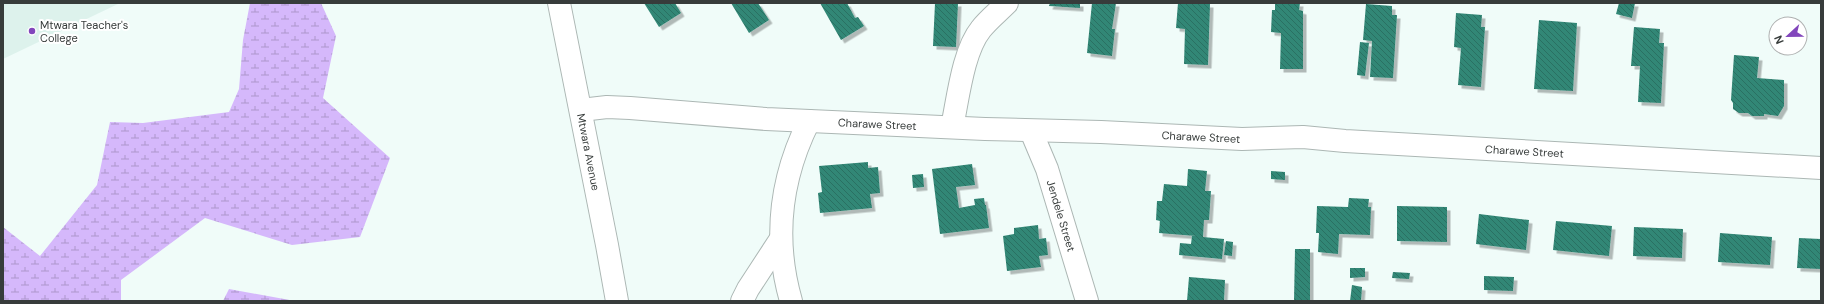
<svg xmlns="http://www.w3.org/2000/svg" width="1824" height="304" viewBox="0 0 1824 304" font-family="'DM Sans',sans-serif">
	<defs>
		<pattern id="wetland-marsh" width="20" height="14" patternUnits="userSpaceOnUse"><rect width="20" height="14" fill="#d5b8fb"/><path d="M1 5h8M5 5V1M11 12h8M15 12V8" fill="none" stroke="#ae97cc"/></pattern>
		<pattern id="building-back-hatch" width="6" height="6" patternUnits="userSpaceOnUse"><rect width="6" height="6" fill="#328776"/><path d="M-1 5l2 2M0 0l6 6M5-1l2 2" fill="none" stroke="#2b7062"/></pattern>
		<filter id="shadow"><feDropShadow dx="3.5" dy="3.5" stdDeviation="0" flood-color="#0004"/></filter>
	</defs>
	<rect width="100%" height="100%" fill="#f0fcf9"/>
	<polygon fill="#ddf2ec" points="3,3 120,3 3,59"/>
	<g fill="url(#wetland-marsh)">
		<polygon points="250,3 321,3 336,36 323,98 390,158 360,237 292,245 205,218 121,280 121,301 3,301 3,227 40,256 97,185 110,122 143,123 229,112 239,89 243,40"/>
		<polygon points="229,289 295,301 223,301"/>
	</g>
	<g fill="url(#building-back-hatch)" filter="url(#shadow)">
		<polygon points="644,3 675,3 681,13 659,27"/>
		<polygon points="731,3 758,3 769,20 749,33"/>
		<polygon points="820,3 847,3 855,18 858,17 864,26 841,40"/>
		<polygon points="935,3 958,3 956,47 933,46"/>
		<polygon points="1050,3 1080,3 1080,8 1049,6"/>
		<polygon points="1092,3 1116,3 1112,29 1115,29 1112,56 1087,53"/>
		<polygon points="1178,3 1210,4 1208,65 1184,64 1185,29 1176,28"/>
		<polygon points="1275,3 1300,3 1299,10 1303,11 1303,69 1280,69 1281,33 1271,32 1272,10 1275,10"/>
		<polygon points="1619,3 1635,3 1632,18 1616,14"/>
		<polygon points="1366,4 1392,6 1392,15 1397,15 1393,78 1370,77 1372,41 1363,40"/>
		<polygon points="1456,13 1482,15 1481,27 1485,27 1481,87 1458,85 1461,48 1454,47"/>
		<polygon points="1539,20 1577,23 1573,91 1534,89"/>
		<polygon points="1634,27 1660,29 1659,43 1664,43 1661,103 1638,102 1640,66 1631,66"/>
		<polygon points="1360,42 1369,43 1365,76 1357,75"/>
		<polygon points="1734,55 1759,57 1757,78 1784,80 1784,106 1778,116 1764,114 1764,116 1752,116 1748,113 1739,113 1733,109 1733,103 1731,100"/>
		<polygon points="868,162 868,168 878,167 880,193 870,194 872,208 820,213 818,193 822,192 819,166"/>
		<polygon points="972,164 975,185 956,187 959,208 975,205 974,199 984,198 985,205 986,205 989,228 940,234 932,169"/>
		<polygon points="1188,169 1207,171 1205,191 1211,191 1209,220 1204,220 1203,237 1224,239 1222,259 1179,255 1180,243 1191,244 1192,236 1196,236 1159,233 1160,221 1156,220 1157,201 1162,201 1164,184 1187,186"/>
		<polygon points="1271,171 1285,172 1285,180 1271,179"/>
		<polygon points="923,174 924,187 913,188 912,175"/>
		<polygon points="1349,198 1369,199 1368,207 1371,207 1370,235 1339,234 1338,254 1318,252 1319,233 1316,233 1317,206 1348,207"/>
		<polygon points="1397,206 1447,207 1447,242 1397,241"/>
		<polygon points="1479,214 1529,220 1526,250 1476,244"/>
		<polygon points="1556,221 1612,226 1609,256 1553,250"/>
		<polygon points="1038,225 1039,239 1046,238 1048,255 1039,256 1041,267 1007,271 1003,236 1014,234 1014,228"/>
		<polygon points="1634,227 1683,229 1682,258 1633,256"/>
		<polygon points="1720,233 1772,237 1770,265 1718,262"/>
		<polygon points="1799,238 1821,239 1821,269 1797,268"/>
		<polygon points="1226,241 1233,242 1232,256 1224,255"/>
		<polygon points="1295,249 1310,249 1310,301 1294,301"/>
		<polygon points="1350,268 1365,268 1365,277 1350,278"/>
		<polygon points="1393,272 1410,273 1409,279 1392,278"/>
		<polygon points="1484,276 1514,277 1513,291 1484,290"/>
		<polygon points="1189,277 1225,280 1224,300 1187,301"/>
		<polygon points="1352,285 1362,287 1361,301 1350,301"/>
	</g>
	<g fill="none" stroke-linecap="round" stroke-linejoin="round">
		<defs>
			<g id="minor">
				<path id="s1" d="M559,3L607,245L617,301"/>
				<path id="s2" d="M581,110L607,107L630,108L766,119L985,129L1101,132L1242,139L1303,137L1345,141L1821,168"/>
				<path d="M952,127C958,99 963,51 981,29C988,20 998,12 1007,3"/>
				<path id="s3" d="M1031,131L1047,169L1087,301"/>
				<polyline points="742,301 748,289 780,240"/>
				<path d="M791,301C773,238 780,179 809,121"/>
			</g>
		</defs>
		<use href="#minor" stroke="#acb7b4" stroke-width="24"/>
		<use href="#minor" stroke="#fff" stroke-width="22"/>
	</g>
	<circle fill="#8246bc" stroke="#fff" stroke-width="1.5" cx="32" cy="31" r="4"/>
	<g text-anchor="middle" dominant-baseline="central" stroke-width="4" stroke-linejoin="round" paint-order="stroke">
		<g font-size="11" fill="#373c3b" stroke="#fff" text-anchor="start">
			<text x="40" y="25">Mtwara Teacher's<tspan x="40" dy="13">College</tspan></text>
		</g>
		<g font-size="11" fill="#373c3b" stroke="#fff">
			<text stroke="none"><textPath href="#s2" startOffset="297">Charawe Street</textPath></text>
			<text stroke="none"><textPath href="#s2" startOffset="621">Charawe Street</textPath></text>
			<text stroke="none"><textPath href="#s2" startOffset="945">Charawe Street</textPath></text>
			<text stroke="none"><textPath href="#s1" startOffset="152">Mtwara Avenue</textPath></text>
			<text stroke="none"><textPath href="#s3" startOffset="90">Jendele Street</textPath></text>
		</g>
	</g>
	<rect width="1824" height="304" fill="none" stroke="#373c3b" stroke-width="8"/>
	<g transform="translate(1788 36) rotate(248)"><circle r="19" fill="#ffffff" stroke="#afb1b1"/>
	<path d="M0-3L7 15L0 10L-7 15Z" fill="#8246bc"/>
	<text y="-6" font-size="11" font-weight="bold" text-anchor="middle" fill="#373c3b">N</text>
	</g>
</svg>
